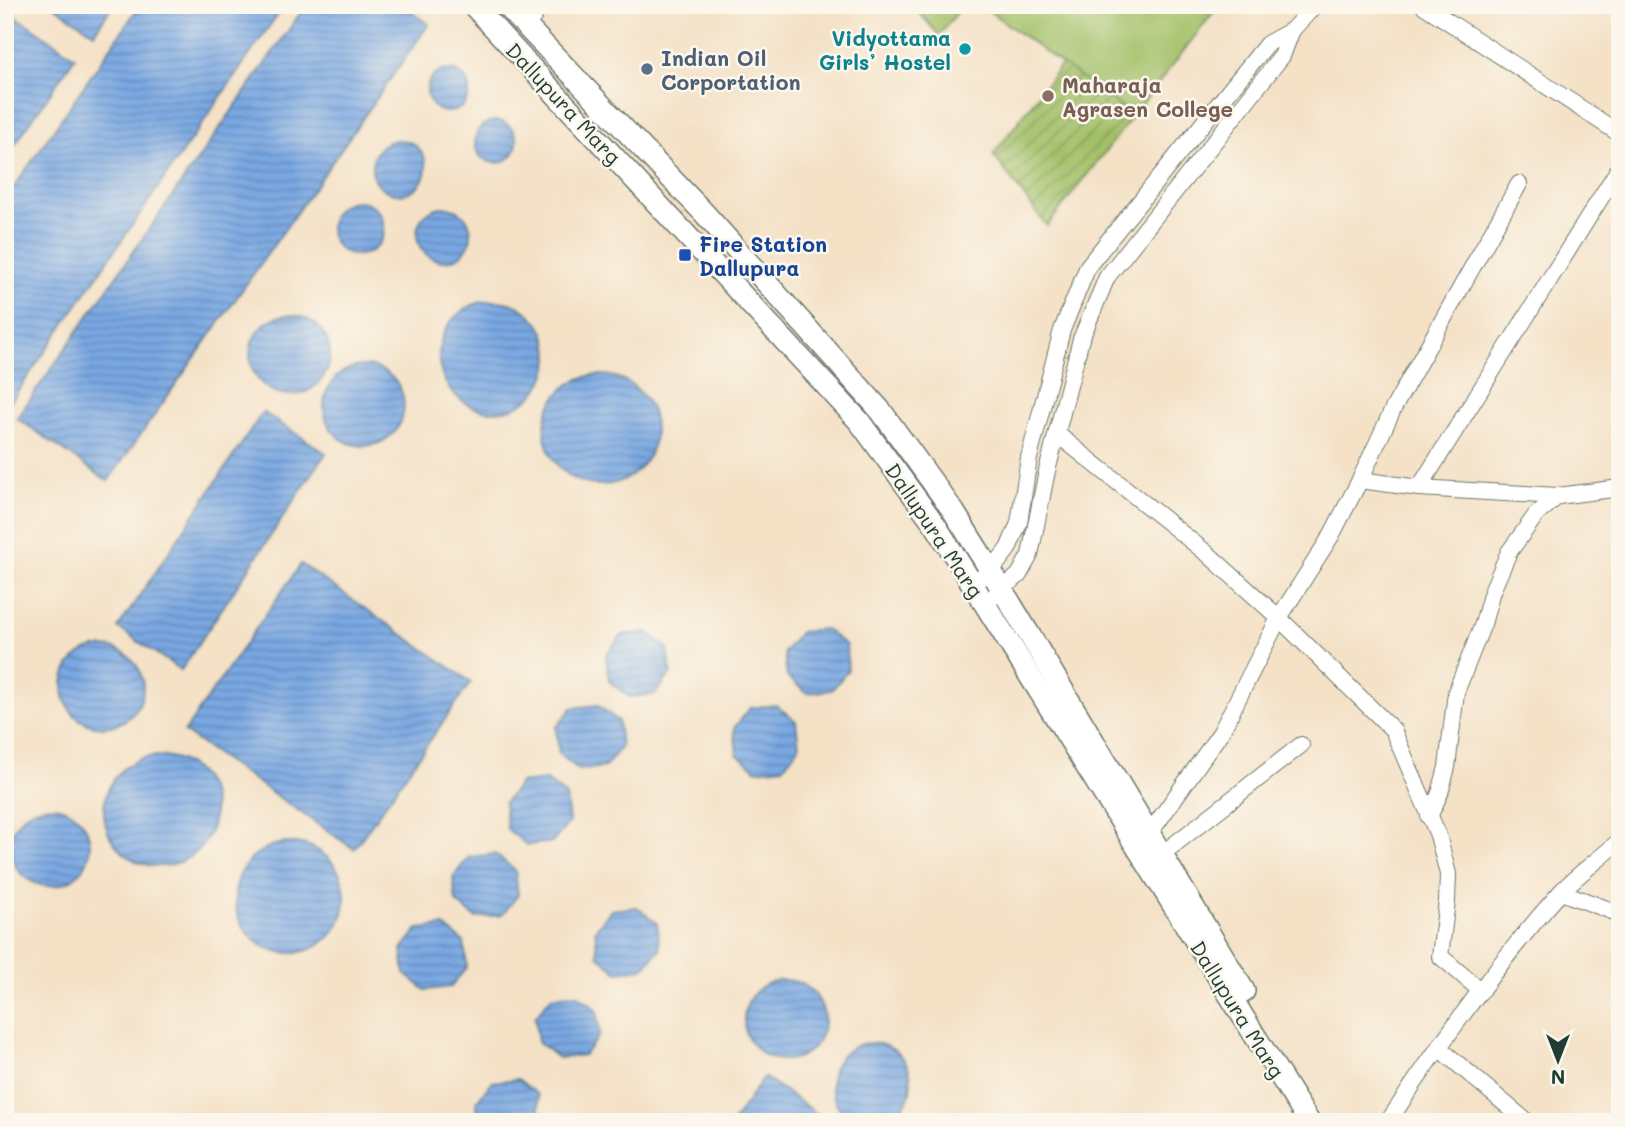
<svg xmlns="http://www.w3.org/2000/svg" width="1625" height="1127" viewBox="0 0 1625 1127" font-family="Mali,sans-serif">
	<defs>
		<pattern id="garden-furrows" width="10" height="10" patternUnits="userSpaceOnUse" patternTransform="scale(1.75)"><rect width="10" height="10" fill="#a3c068"/><path d="M-1 1l2-2M0 10L10 0M9 11l2-2" fill="none" stroke="#849d56"/></pattern>
		<pattern id="water-rules" width="6" height="5" patternUnits="userSpaceOnUse" patternTransform="scale(1.75)"><rect width="6" height="5" fill="#79a7e2"/><path d="M0 2.5h6" fill="none" stroke="#6389b8"/></pattern>
	</defs>
	<rect width="100%" height="100%" fill="#fbf7ec"/>
	<filter id="ink" filterUnits="userSpaceOnUse"><feTurbulence type="fractalNoise" baseFrequency=".0143" numOctaves="2"/><feDisplacementMap in="SourceGraphic" scale="14" xChannelSelector="R" yChannelSelector="G"/><feConvolveMatrix kernelMatrix="1 2 1 2 8 2 1 2 1" color-interpolation-filters="sRGB"/></filter>
	<filter id="wash" filterUnits="userSpaceOnUse"><feTurbulence type="fractalNoise" baseFrequency=".00686" numOctaves="4" result="noise"/><feDisplacementMap in="SourceGraphic" scale="28" xChannelSelector="R" yChannelSelector="G"/><feGaussianBlur stdDeviation="1.57" result="paint"/><feColorMatrix in="noise" values="0 0 0 0 0 0 0 0 0 0 0 0 0 0 0 0 0 1.4 0 .05"/><feComposite in="paint" operator="in"/></filter>
	<g filter="url(#wash)">
		<rect width="100%" height="100%" fill="#f4e1c6"/>
		<g fill="#a3c068" stroke="#617e4e" stroke-width="2">
			<polygon points="912,5 963,5 939,35"/>
			<polygon points="981,5 1219,5 1133,116"/>
		</g>
		<polygon fill="url(#garden-furrows)" stroke="#617e4e" stroke-width="2" points="1062,64 1133,116 1047,226 993,155"/>
		<g fill="url(#water-rules)" stroke="#4c728b" stroke-width="2">
			<polygon points="52,5 113,5 94,33"/>
			<polygon points="140,5 284,5 11,401 5,397 5,200"/>
			<polygon points="306,5 402,5 429,24 108,481 17,418"/>
			<polygon points="5,9 75,57 5,159"/>
			<circle cx="448" cy="91" r="21"/>
			<circle cx="496" cy="142" r="21"/>
			<circle cx="399" cy="167" r="27"/>
			<circle cx="357" cy="228" r="27"/>
			<circle cx="444" cy="234" r="27"/>
			<circle cx="494" cy="356" r="55"/>
			<circle cx="290" cy="355" r="40"/>
			<circle cx="364" cy="406" r="40"/>
			<circle cx="600" cy="430" r="55"/>
			<polygon points="263,412 326,453 181,670 118,628"/>
			<polygon points="301,564 471,682 354,849 184,732"/>
			<polygon points="825,629 846,645 848,670 832,690 807,693 787,677 784,652 800,632"/>
			<polygon points="648,632 668,648 671,674 655,694 629,697 609,681 606,655 622,635"/>
			<circle cx="103" cy="687" r="40"/>
			<polygon points="598,705 618,721 621,747 605,767 579,770 559,754 556,728 572,708"/>
			<polygon points="776,705 796,721 799,747 783,767 757,770 737,754 734,728 750,708"/>
			<circle cx="159" cy="811" r="55"/>
			<polygon points="546,780 566,796 569,822 553,842 527,845 507,829 504,803 520,783"/>
			<circle cx="50" cy="846" r="40"/>
			<circle cx="290" cy="898" r="55"/>
			<polygon points="495,854 515,870 518,895 502,915 476,918 456,902 453,877 469,857"/>
			<polygon points="637,907 657,923 660,949 643,969 618,972 598,956 595,930 611,910"/>
			<polygon points="444,926 464,942 467,967 451,987 425,990 405,974 402,949 418,929"/>
			<circle cx="784" cy="1020" r="40"/>
			<polygon points="577,994 597,1010 600,1035 584,1055 558,1058 538,1042 535,1017 551,997"/>
			<circle cx="871" cy="1083" r="40"/>
			<polygon points="764,1077 825,1119 823,1122 733,1122"/>
			<polygon points="518,1079 538,1095 540,1122 479,1122 476,1102 492,1082"/>
		</g>
	</g>
	<g filter="url(#ink)">
		<g fill="none" stroke-linecap="round" stroke-linejoin="round">
			<defs>
				<g id="street">
					<polyline points="1423,5 1620,134"/>
					<polyline points="525,25 534,16 526,5"/>
					<polyline points="1057,434 1209,555 1279,618 1393,730 1438,835 1448,874 1447,901 1440,956 1481,991"/>
					<polyline points="1360,480 1394,407 1519,184"/>
					<polyline points="1419,488 1620,167"/>
					<polyline points="972,584 991,571 1008,549 1019,523 1029,458 1062,330 1088,266 1267,44 1292,30 1315,5"/>
					<polyline points="993,597 1019,575 1030,555 1047,471 1081,339 1107,277 1282,56 1292,30"/>
					<polyline points="1429,817 1440,793 1447,767 1456,692 1483,624 1492,591 1509,552 1536,515 1558,496"/>
					<polyline points="1150,833 1221,732 1279,618 1331,536 1360,480 1419,488 1558,496 1620,488"/>
					<polyline points="1162,854 1301,745"/>
					<polyline points="1561,892 1620,914"/>
					<polyline points="1440,1049 1527,1122"/>
					<path d="M1388,1122C1439,1045 1498,962 1559,894C1577,874 1601,859 1620,840"/>
				</g>
				<g id="secondary">
					<polyline points="473,5 859,421 936,526 1309,1122"/>
					<polyline points="506,5 705,214 881,411 954,512 991,571 1244,991"/>
				</g>
			</defs>
			<use href="#street" stroke="#6a7667" stroke-width="18"/>
			<use href="#secondary" stroke="#6a7667" stroke-width="24"/>
			<use href="#street" stroke="#fff" stroke-width="16"/>
			<use href="#secondary" stroke="#fff" stroke-width="21"/>
		</g>
	</g>
	<circle fill="#0f9aa8" stroke="#fbf7ec" stroke-width="2.5" cx="965" cy="49" r="7"/>
	<circle fill="#5c6f8a" stroke="#fbf7ec" stroke-width="2.5" cx="647" cy="69" r="7"/>
	<circle fill="#8d6e63" stroke="#fbf7ec" stroke-width="2.5" cx="1048" cy="96" r="7"/>
	<rect fill="#1a4fb4" stroke="#fbf7ec" stroke-width="2.5" x="678" y="248" width="14" height="14" rx="3.5"/>
	<g text-anchor="middle" dominant-baseline="central" stroke-width="5" stroke-linejoin="round" paint-order="stroke">
		<g font-size="21" font-weight="bold" fill="#0d838f" stroke="#fbf7ec" text-anchor="end">
			<text x="951" y="37">Vidyottama<tspan x="951" dy="24">Girls’ Hostel</tspan></text>
		</g>
		<g font-size="21" font-weight="bold" fill="#4e5e75" stroke="#fbf7ec" text-anchor="start">
			<text x="661" y="57">Indian Oil<tspan x="661" dy="24">Corportation</tspan></text>
		</g>
		<g font-size="21" font-weight="bold" fill="#785e54" stroke="#fbf7ec" text-anchor="start">
			<text x="1062" y="84">Maharaja<tspan x="1062" dy="24">Agrasen College</tspan></text>
		</g>
		<g font-size="21" fill="#1f3d34" stroke="#fbf7ec">
			<text transform="translate(564 103) rotate(47)">Dallupura Marg</text>
			<text transform="translate(935 530) rotate(56)">Dallupura Marg</text>
			<text transform="translate(1238 1009) rotate(58)">Dallupura Marg</text>
		</g>
		<g font-size="21" font-weight="bold" fill="#164399" stroke="#fbf7ec" text-anchor="start">
			<text x="699" y="243">Fire Station<tspan x="699" dy="24">Dallupura</tspan></text>
		</g>
	</g>
	<rect width="1625" height="1127" fill="none" stroke="#fbf7ec" stroke-width="28"/>
	<g transform="translate(1558 1060) rotate(180)" stroke="#fbf7ec" stroke-width="5" paint-order="stroke">
	<path d="M0-5L12 26L0 18L-12 26Z" fill="#1f3d34"/>
	<text y="-10" font-size="19" font-weight="bold" text-anchor="middle" fill="#1f3d34">N</text>
	</g>
</svg>
